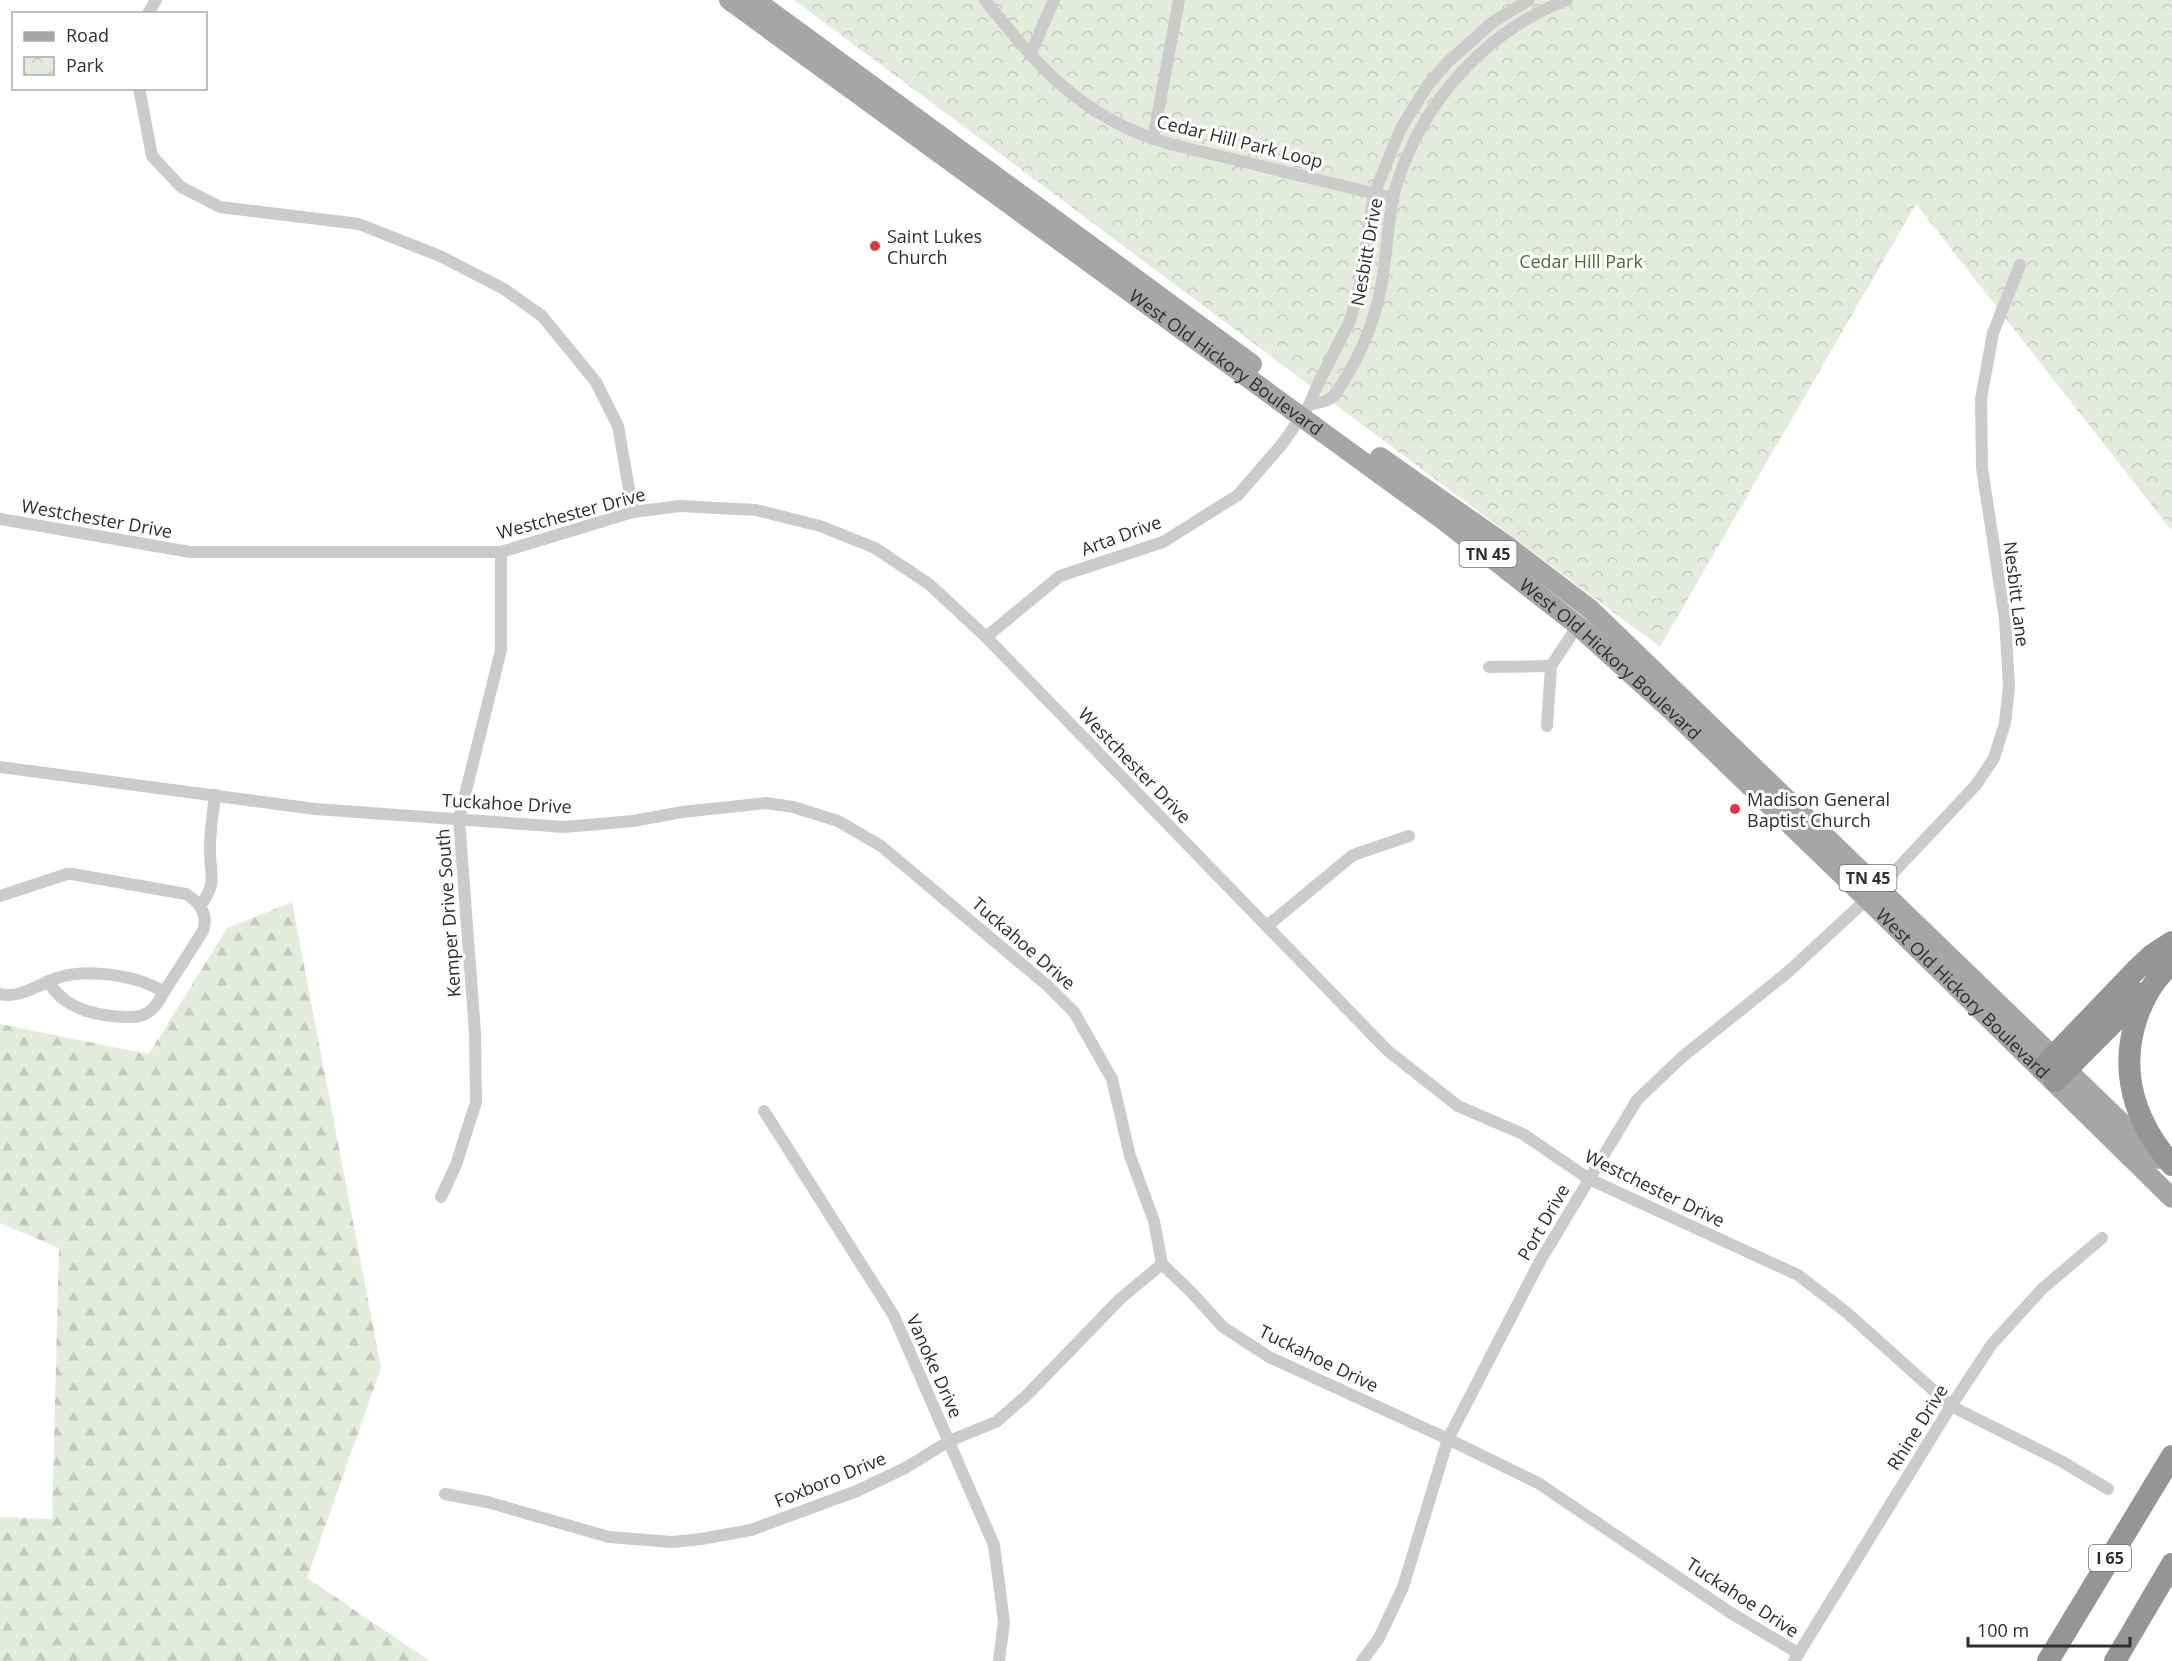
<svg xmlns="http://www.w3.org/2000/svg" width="2172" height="1661" viewBox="0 0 2172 1661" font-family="'Open Sans',sans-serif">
	<defs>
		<pattern id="forest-firs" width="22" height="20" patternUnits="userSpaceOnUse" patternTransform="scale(1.5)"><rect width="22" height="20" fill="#e4ebdc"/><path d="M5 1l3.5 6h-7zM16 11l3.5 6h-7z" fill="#c4cabd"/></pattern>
		<pattern id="park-crowns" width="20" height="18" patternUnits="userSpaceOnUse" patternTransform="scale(1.5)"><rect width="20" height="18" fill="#e4ebdc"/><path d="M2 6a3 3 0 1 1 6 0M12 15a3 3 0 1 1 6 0" fill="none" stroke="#c4cabd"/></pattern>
	</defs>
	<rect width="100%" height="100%" fill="#fff"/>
	<polygon fill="url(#forest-firs)" points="292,902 381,1368 307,1578 430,1661 0,1661 0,1517 52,1519 59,1248 0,1223 0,1024 149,1054 227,928"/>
	<polygon fill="url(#park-crowns)" points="794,0 2172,0 2172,531 1916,204 1660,647"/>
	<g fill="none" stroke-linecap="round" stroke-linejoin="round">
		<g stroke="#cbcbcb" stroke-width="12">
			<path d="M985,0C1039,68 1083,119 1170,144L1393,198"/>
			<polyline points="148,14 156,0"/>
			<polyline points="1030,55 1054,0"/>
			<polyline points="139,88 152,156 181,187 220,207 359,224 440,256 504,289 542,316 596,382 618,426 633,512"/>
			<polyline points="1153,139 1179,0"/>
			<path d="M1309,405C1316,403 1326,402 1331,398C1338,393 1344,380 1349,372C1366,343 1379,307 1383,274C1388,243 1388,210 1398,180C1425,99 1487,30 1567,0"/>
			<polyline points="0,519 190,552 501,552 633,512 680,506 756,510 820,526 875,548 929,584 986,637 1388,1051 1458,1106 1523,1134 1589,1179 1798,1275 1846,1312 1951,1406 2061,1461 2108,1489"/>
			<polyline points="986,637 1060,576 1163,542 1238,495 1283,443 1309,405 1318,384 1350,321 1360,284 1374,194 1401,128 1428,85 1448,62 1493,22 1529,0"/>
			<polyline points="1489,667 1551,666"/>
			<polyline points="1547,726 1551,666 1580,622"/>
			<polyline points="0,767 315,809 564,827 633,821 682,812 766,803 793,807 838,821 881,846 1048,986 1074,1012 1112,1079 1130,1156 1154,1221 1162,1264 1191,1292 1223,1327 1269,1357 1448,1439 1538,1483 1731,1613 1798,1653"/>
			<path d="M0,896L67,874H72L186,894C199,902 209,914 203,931L164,992"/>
			<path d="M200,906C219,881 209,874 210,847C210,830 213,813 215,795"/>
			<polyline points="1267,926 1353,855 1409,836"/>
			<path d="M0,994C18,999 40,984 57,978C88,968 137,975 164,992C160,999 155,1009 147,1013C140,1018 132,1017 125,1017C95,1016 63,1008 48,981"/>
			<polyline points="764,1111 894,1316 994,1545 1004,1622 999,1661"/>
			<polyline points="441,1197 456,1165 476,1102 475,1033 459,819 501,650 501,552"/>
			<polyline points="445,1494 487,1502 609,1537 672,1542 701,1539 751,1530 857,1491 907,1467 949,1441 996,1422 1026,1396 1120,1299 1162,1264"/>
			<polyline points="1362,1661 1379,1638 1403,1587 1448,1439 1540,1261 1637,1100 1681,1058 1788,972 1879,888 1976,785 1994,758 2005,723 2009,686 2005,619 1982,468 1981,399 1993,333 2020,265"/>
			<polyline points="1794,1661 1951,1406 1992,1344 2042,1289 2102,1238"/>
		</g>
		<g stroke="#a6a6a6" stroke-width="20">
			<path id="s1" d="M729,0L1443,520L1577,625L1672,711L1867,899L2172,1198"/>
			<polyline points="755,0 1252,364"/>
			<polyline points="1380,457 1506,545 1590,609 2159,1159"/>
		</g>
		<g stroke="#959595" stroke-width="22">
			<path d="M2172,964C2157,976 2145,996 2138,1014C2118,1070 2134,1121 2172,1165"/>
			<polyline points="2042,1068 2136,970 2152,955 2172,942"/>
			<polyline points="2055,1081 2143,993"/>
			<polyline points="2048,1661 2172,1456"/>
			<polyline points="2115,1661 2172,1564"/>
		</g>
	</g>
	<g fill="#e33241" stroke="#fff" stroke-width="2">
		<circle cx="875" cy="246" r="6"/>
		<circle cx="1735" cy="809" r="6"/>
	</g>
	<g text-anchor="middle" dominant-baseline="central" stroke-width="6" stroke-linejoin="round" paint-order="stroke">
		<g fill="#fff" stroke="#6d6d6d" stroke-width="1.5">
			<rect x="1459.5" y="541" width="57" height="26" rx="4.5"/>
			<rect x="1839.5" y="865" width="57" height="26" rx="4.5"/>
			<rect x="2089" y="1545" width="42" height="26" rx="4.5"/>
		</g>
		<g font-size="16" font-weight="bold" fill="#2e2e2e">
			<text x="1488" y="554">TN 45</text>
			<text x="1868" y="878">TN 45</text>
			<text x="2110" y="1558">I 65</text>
		</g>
		<g font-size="18" fill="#2e2e2e" stroke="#fff">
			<text transform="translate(1240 141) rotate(14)">Cedar Hill Park Loop</text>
			<text transform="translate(1366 252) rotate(-80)">Nesbitt Drive</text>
			<text stroke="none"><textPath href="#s1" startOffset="615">West Old Hickory Boulevard</textPath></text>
			<text transform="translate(571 513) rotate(-15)">Westchester Drive</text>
			<text transform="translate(97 518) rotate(10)">Westchester Drive</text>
			<text transform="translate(1121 535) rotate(-20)">Arta Drive</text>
			<text transform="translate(2017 594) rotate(83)">Nesbitt Lane</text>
			<text stroke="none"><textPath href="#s1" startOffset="1101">West Old Hickory Boulevard</textPath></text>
			<text transform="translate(1135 765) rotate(46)">Westchester Drive</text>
			<text transform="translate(507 803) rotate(3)">Tuckahoe Drive</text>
			<text transform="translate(448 913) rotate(-94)">Kemper Drive South</text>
			<text transform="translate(1024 943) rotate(41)">Tuckahoe Drive</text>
			<text stroke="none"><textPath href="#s1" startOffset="1587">West Old Hickory Boulevard</textPath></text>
			<text transform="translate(1655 1188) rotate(26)">Westchester Drive</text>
			<text transform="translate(1543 1222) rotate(-60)">Port Drive</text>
			<text transform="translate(1319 1358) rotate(26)">Tuckahoe Drive</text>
			<text transform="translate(935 1366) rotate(66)">Vanoke Drive</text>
			<text transform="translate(1917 1427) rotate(-58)">Rhine Drive</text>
			<text transform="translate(830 1479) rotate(-22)">Foxboro Drive</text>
			<text transform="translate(1743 1597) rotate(33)">Tuckahoe Drive</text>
		</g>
		<g font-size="18" fill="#2e2e2e" stroke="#fff" text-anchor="start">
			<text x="887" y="236">Saint Lukes<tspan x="887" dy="21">Church</tspan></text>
			<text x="1747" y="799">Madison General<tspan x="1747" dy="21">Baptist Church</tspan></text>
		</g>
		<g font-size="18" fill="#52693c" stroke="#fff">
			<text x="1581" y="261">Cedar Hill Park</text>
		</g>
	</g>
	<rect x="12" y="12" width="195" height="78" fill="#ffffff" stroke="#ababab" stroke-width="1.5"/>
	<rect x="24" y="32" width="30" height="9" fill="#a6a6a6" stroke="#ababab" stroke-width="1.5"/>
	<text x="66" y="42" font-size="18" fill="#2e2e2e">Road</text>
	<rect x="24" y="57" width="30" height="18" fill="url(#park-crowns)" stroke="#ababab" stroke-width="1.5"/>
	<text x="66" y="72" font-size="18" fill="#2e2e2e">Park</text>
	<path d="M1968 1637v9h162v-9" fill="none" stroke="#2e2e2e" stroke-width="3"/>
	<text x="1977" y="1637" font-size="18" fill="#2e2e2e" stroke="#ffffff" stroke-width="4.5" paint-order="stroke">100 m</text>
</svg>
